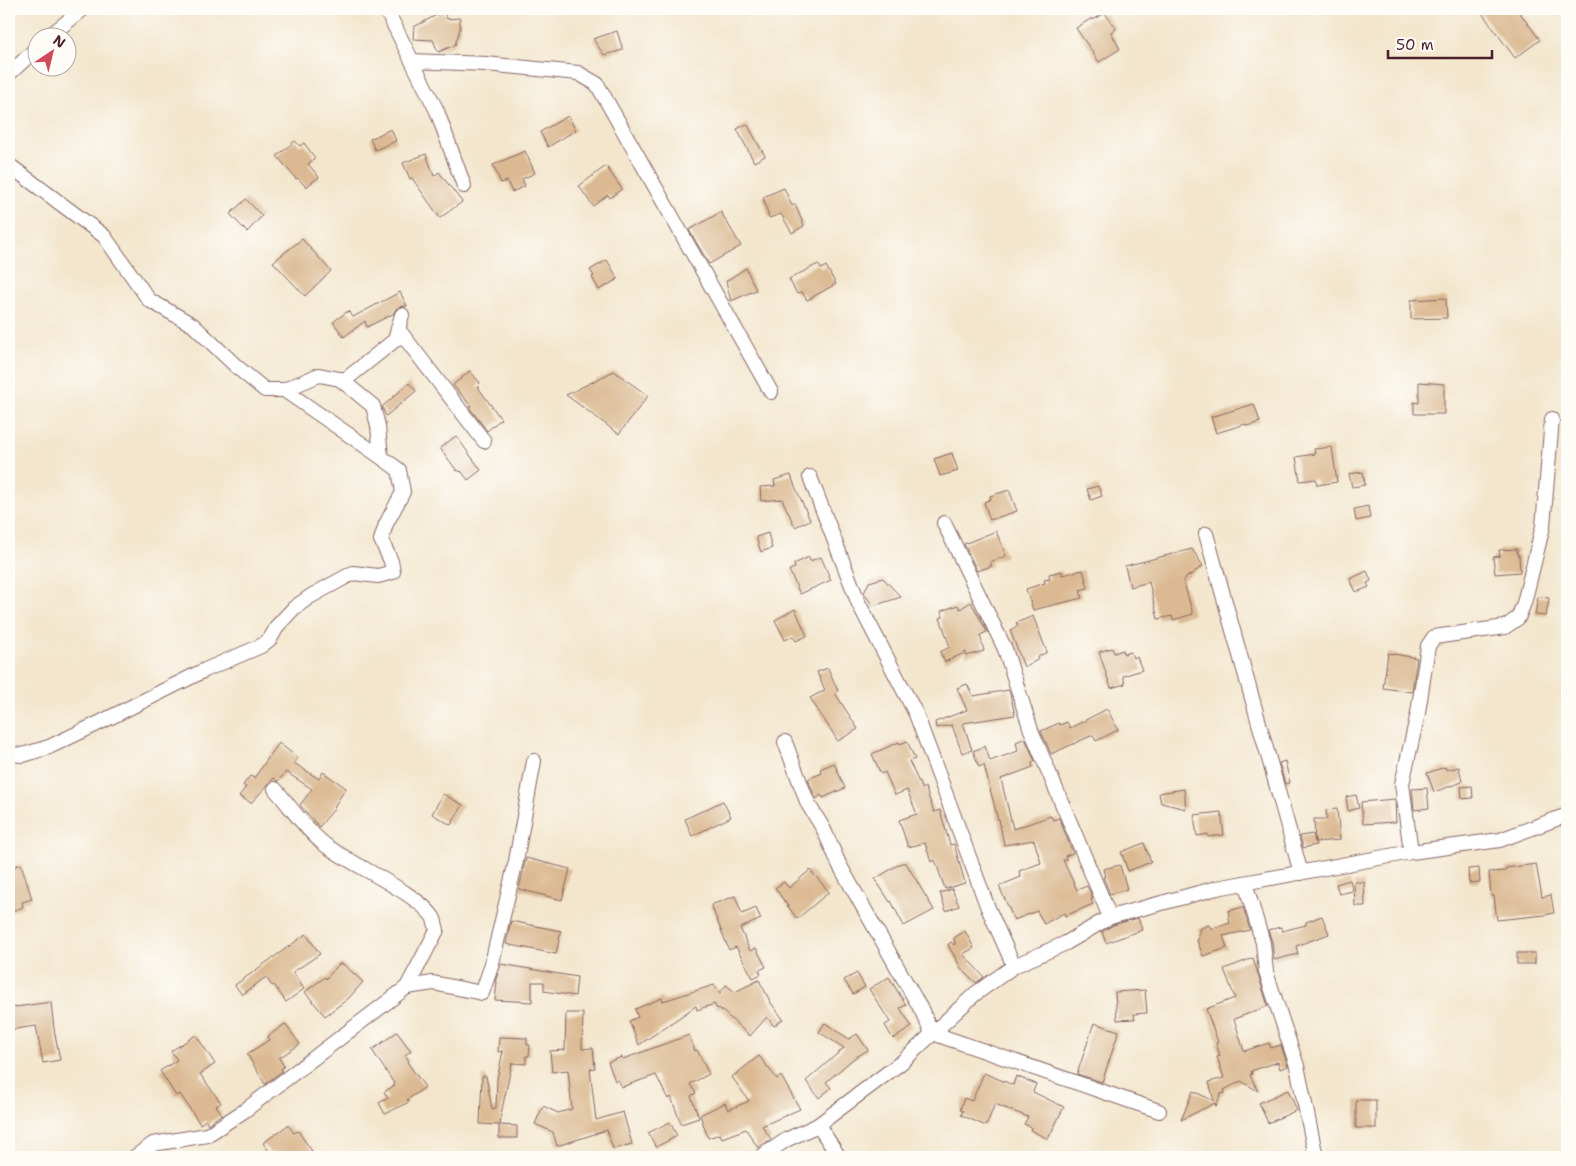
<svg xmlns="http://www.w3.org/2000/svg" width="1576" height="1166" viewBox="0 0 1576 1166" font-family="'Shantell Sans',sans-serif">
	<rect width="100%" height="100%" fill="#fdfcf7"/>
	<filter id="ink" filterUnits="userSpaceOnUse"><feTurbulence type="fractalNoise" baseFrequency=".02" numOctaves="2"/><feDisplacementMap in="SourceGraphic" scale="10" xChannelSelector="R" yChannelSelector="G"/><feConvolveMatrix kernelMatrix="1 2 1 2 8 2 1 2 1" color-interpolation-filters="sRGB"/></filter>
	<filter id="wash" filterUnits="userSpaceOnUse"><feTurbulence type="fractalNoise" baseFrequency=".0096" numOctaves="4" result="noise"/><feDisplacementMap in="SourceGraphic" scale="20" xChannelSelector="R" yChannelSelector="G"/><feGaussianBlur stdDeviation="1.12" result="paint"/><feColorMatrix in="noise" values="0 0 0 0 0 0 0 0 0 0 0 0 0 0 0 0 0 1.4 0 .05"/><feComposite in="paint" operator="in"/></filter>
	<g filter="url(#wash)">
		<rect width="100%" height="100%" fill="#f3e6cd"/>
		<g id="blocks">
			<g fill="#dbba93">
				<polygon points="1479,9 1517,9 1540,40 1515,58"/>
				<polygon points="444,11 447,19 460,18 460,29 455,45 438,52 433,40 413,39 414,27"/>
				<polygon points="1105,13 1116,29 1111,32 1120,49 1099,62 1076,28 1092,18 1093,20"/>
				<polygon points="617,31 623,50 604,55 593,39"/>
				<polygon points="568,116 576,130 548,147 540,132"/>
				<polygon points="747,124 765,156 754,162 737,129"/>
				<polygon points="391,129 396,141 375,150 370,139"/>
				<polygon points="295,141 300,146 304,143 315,158 308,164 319,177 306,187 298,178 296,179 277,156"/>
				<polygon points="525,151 535,173 522,179 525,186 512,192 507,181 501,183 493,165"/>
				<polygon points="426,154 434,176 439,172 462,202 440,218 412,178 410,179 403,163"/>
				<polygon points="606,166 622,189 610,198 608,195 593,206 579,186"/>
				<polygon points="784,188 792,206 795,204 804,226 792,233 781,214 769,218 763,197"/>
				<polygon points="246,199 262,216 247,232 230,214"/>
				<polygon points="721,212 741,246 709,264 689,230"/>
				<polygon points="302,239 331,271 305,296 273,262"/>
				<polygon points="607,260 618,279 599,290 592,277 594,276 590,270"/>
				<polygon points="818,264 821,269 826,266 836,284 807,300 802,292 797,294 789,279"/>
				<polygon points="746,268 756,290 731,301 726,281"/>
				<polygon points="400,292 407,306 399,307 396,309 393,314 367,327 365,321 344,337 333,322 348,311 353,317"/>
				<polygon points="1446,298 1447,318 1411,319 1411,300"/>
				<polygon points="470,371 480,383 477,386 501,419 487,431 469,407 471,406 453,385"/>
				<polygon points="614,371 648,396 619,434 566,395"/>
				<polygon points="1419,382 1444,384 1444,414 1414,414 1414,402 1419,403"/>
				<polygon points="409,383 416,391 386,416 382,407"/>
				<polygon points="1254,404 1260,422 1247,426 1246,424 1216,433 1211,417"/>
				<polygon points="456,436 481,470 468,480 461,471 460,472 458,470 457,471 440,448"/>
				<polygon points="1332,447 1337,482 1317,485 1316,479 1300,481 1296,457 1315,454 1314,449"/>
				<polygon points="952,453 958,471 940,476 934,459"/>
				<polygon points="1363,472 1365,485 1352,487 1349,474"/>
				<polygon points="791,475 794,484 810,520 795,527 782,499 761,501 760,487 775,486 774,480"/>
				<polygon points="1098,486 1102,496 1091,500 1087,489"/>
				<polygon points="1009,490 1017,511 990,520 984,502 991,499 990,496"/>
				<polygon points="1368,506 1370,518 1356,521 1354,509"/>
				<polygon points="996,531 1006,556 990,562 992,566 977,571 964,544"/>
				<polygon points="768,533 772,548 761,552 756,537"/>
				<polygon points="1192,549 1203,566 1183,580 1193,614 1173,620 1172,616 1158,619 1149,582 1130,587 1125,566"/>
				<polygon points="1517,549 1517,555 1519,555 1520,572 1495,574 1493,557 1500,556 1499,550"/>
				<polygon points="809,557 810,561 821,557 831,580 800,594 789,570 795,568 794,564"/>
				<polygon points="1083,570 1088,588 1080,590 1082,598 1033,610 1026,589 1045,583 1044,580 1050,579 1049,574 1062,571 1062,575"/>
				<polygon points="1367,571 1371,581 1367,583 1369,587 1356,592 1350,579"/>
				<polygon points="883,578 901,597 873,606 864,593 869,582"/>
				<polygon points="1538,597 1549,598 1546,616 1535,615"/>
				<polygon points="971,602 987,632 980,635 984,651 966,656 966,652 945,662 940,652 950,647 940,618 943,617 941,611 958,605 960,609"/>
				<polygon points="795,609 807,636 796,641 793,636 785,640 775,620"/>
				<polygon points="1033,616 1047,652 1038,657 1039,659 1024,667 1010,630 1018,626 1016,623"/>
				<polygon points="1112,648 1114,653 1123,650 1124,654 1131,652 1133,658 1137,657 1142,670 1123,676 1125,684 1111,688 1099,652"/>
				<polygon points="1388,653 1417,658 1412,692 1383,688"/>
				<polygon points="828,668 838,691 835,693 858,729 838,741 810,698 825,690 817,672"/>
				<polygon points="967,684 973,696 1009,690 1015,715 963,723 972,750 962,753 952,725 936,728 935,722 967,710 957,688"/>
				<polygon points="1107,709 1118,730 1096,741 1093,735 1051,754 1041,731 1059,723 1060,725 1067,722 1070,728"/>
				<polygon points="1025,738 1035,761 1032,763 1033,767 1001,779 1013,829 1051,816 1053,820 1059,818 1073,853 1065,856 1066,860 1063,860 1077,890 1087,886 1093,898 1091,899 1093,904 1065,916 1064,913 1044,924 1037,911 1014,920 999,886 1021,877 1019,871 1041,863 1034,840 1004,845 999,819 998,820 984,765 979,767 973,751 985,746 990,761 1018,751 1016,742"/>
				<polygon points="907,741 915,759 909,761 922,789 925,787 934,812 940,810 950,845 954,844 965,883 945,889 935,860 931,862 925,843 908,847 899,820 917,814 907,790 895,795 885,772 881,774 872,754 899,742 900,744"/>
				<polygon points="279,743 298,758 294,763 319,779 323,772 346,788 334,807 335,808 319,827 300,805 312,789 286,772 278,781 274,778 251,803 239,796 246,787 243,785 250,776 254,778"/>
				<polygon points="1285,761 1290,783 1285,784 1279,763"/>
				<polygon points="834,763 845,788 823,798 821,795 816,799 808,779 822,773 820,769"/>
				<polygon points="1445,767 1446,770 1459,767 1462,782 1434,792 1427,773"/>
				<polygon points="1472,786 1473,798 1462,799 1461,787"/>
				<polygon points="1427,788 1429,808 1414,810 1412,789"/>
				<polygon points="1184,789 1186,809 1161,803 1159,793"/>
				<polygon points="443,794 463,805 451,825 432,814"/>
				<polygon points="1356,795 1359,808 1348,811 1346,797"/>
				<polygon points="1395,799 1396,822 1363,824 1361,802"/>
				<polygon points="723,801 731,817 692,836 685,819"/>
				<polygon points="1337,809 1340,840 1315,842 1314,819 1327,819 1326,810"/>
				<polygon points="1221,812 1224,835 1208,837 1208,834 1197,836 1194,815"/>
				<polygon points="1313,834 1316,845 1303,848 1300,836"/>
				<polygon points="1144,843 1151,862 1128,871 1121,852"/>
				<polygon points="526,858 570,869 562,900 519,889"/>
				<polygon points="901,863 906,863 934,910 904,926 891,901 890,902 875,879"/>
				<polygon points="21,864 32,899 22,902 23,907 9,912 9,896 13,895 9,880 9,868"/>
				<polygon points="1536,864 1542,897 1551,895 1554,913 1545,915 1497,920 1494,896 1491,896 1489,872 1506,871 1506,868"/>
				<polygon points="1120,865 1127,889 1110,894 1103,877 1105,877 1103,869"/>
				<polygon points="1479,868 1480,882 1469,883 1468,869"/>
				<polygon points="810,870 829,892 797,919 775,888 784,882 789,888"/>
				<polygon points="1350,880 1353,891 1339,894 1336,884"/>
				<polygon points="1354,882 1364,882 1365,906 1355,906"/>
				<polygon points="952,889 959,906 946,911 940,893"/>
				<polygon points="735,896 742,914 756,908 761,919 740,928 750,951 756,948 766,967 759,970 761,974 753,978 736,947 729,950 711,905"/>
				<polygon points="1243,907 1250,930 1223,936 1227,948 1203,956 1197,940 1199,939 1198,934 1200,933 1199,929 1209,925 1211,929 1230,923 1228,911"/>
				<polygon points="1322,916 1329,934 1296,946 1298,954 1274,960 1272,942 1268,930 1281,927 1282,931 1306,925 1306,922"/>
				<polygon points="1138,918 1142,930 1106,943 1102,932 1113,925"/>
				<polygon points="511,921 561,931 556,954 506,944"/>
				<polygon points="965,931 974,948 963,954 984,977 976,983 961,968 948,945 951,942 954,945 955,944 954,938"/>
				<polygon points="306,934 320,954 293,972 304,989 286,1002 274,985 272,986 266,977 242,995 235,985"/>
				<rect x="1517" y="953" width="18" height="11"/>
				<polygon points="1253,958 1268,1006 1234,1019 1244,1051 1269,1043 1271,1048 1281,1045 1288,1066 1280,1069 1278,1062 1251,1071 1252,1074 1250,1075 1258,1091 1241,1081 1224,1090 1225,1093 1221,1094 1216,1106 1215,1103 1181,1120 1193,1091 1214,1101 1209,1082 1224,1078 1217,1057 1220,1056 1216,1043 1218,1042 1206,1009 1235,998 1224,969"/>
				<polygon points="339,964 343,964 363,982 349,998 325,1016 305,992 325,977 326,979"/>
				<polygon points="501,964 577,977 575,996 544,991 544,982 532,982 532,1002 495,1000 497,982 495,982"/>
				<polygon points="857,973 865,987 853,994 844,980"/>
				<polygon points="889,977 906,1005 900,1008 912,1027 893,1039 885,1025 890,1022 869,989"/>
				<polygon points="759,980 771,1003 783,1019 774,1026 767,1017 750,1036 719,1008 717,1009 714,1004 697,1010 696,1006 639,1045 629,1021 638,1017 635,1009 662,998 663,1001 714,985 720,993 726,985 735,992"/>
				<polygon points="1145,990 1147,1013 1134,1014 1135,1019 1117,1020 1115,992"/>
				<polygon points="51,1002 54,1029 60,1060 43,1063 36,1026 9,1030 9,1008"/>
				<polygon points="566,1013 583,1013 582,1049 593,1048 595,1068 590,1069 596,1120 623,1112 632,1144 613,1149 607,1130 557,1146 553,1132 535,1124 543,1106 558,1113 572,1109 568,1070 552,1072 550,1051 565,1050"/>
				<polygon points="825,1023 849,1039 857,1034 868,1050 853,1059 826,1082 831,1088 819,1098 806,1081 844,1048 819,1032"/>
				<polygon points="1094,1023 1119,1031 1102,1082 1077,1074"/>
				<polygon points="285,1024 300,1044 279,1058 284,1066 281,1069 282,1071 265,1084 247,1054 269,1040 267,1037"/>
				<polygon points="397,1032 411,1051 405,1055 409,1061 407,1062 425,1087 407,1100 409,1102 385,1114 379,1103 388,1098 384,1092 395,1085 372,1050"/>
				<polygon points="196,1035 215,1064 200,1074 221,1103 216,1106 222,1114 208,1124 206,1120 200,1124 180,1094 176,1096 160,1071 177,1060 171,1051"/>
				<polygon points="689,1035 695,1051 697,1050 709,1074 690,1084 696,1093 691,1096 699,1118 681,1124 671,1097 668,1099 656,1075 622,1087 618,1080 615,1081 608,1062 622,1057 623,1059"/>
				<polygon points="499,1037 527,1038 527,1045 530,1045 529,1056 526,1056 526,1064 512,1063 501,1114 500,1125 517,1126 517,1138 499,1138 499,1125 480,1124 482,1076 486,1076 492,1109 496,1108 497,1079 503,1051 498,1052"/>
				<polygon points="759,1056 777,1079 781,1076 800,1109 762,1126 771,1139 758,1148 746,1129 722,1138 720,1134 708,1138 700,1115 725,1103 728,1110 749,1101 732,1077"/>
				<polygon points="984,1073 1013,1085 1016,1076 1036,1084 1033,1092 1064,1107 1048,1139 1030,1130 1031,1127 1024,1124 1028,1117 995,1104 986,1126 961,1115 963,1111 960,1110 964,1098 972,1101"/>
				<polygon points="1288,1090 1297,1110 1268,1123 1259,1103"/>
				<rect x="1356" y="1100" width="20" height="28"/>
				<polygon points="670,1122 677,1136 656,1147 648,1133"/>
				<polygon points="288,1125 294,1133 298,1131 312,1151 303,1157 279,1157 275,1151 271,1154 263,1143"/>
			</g>
		</g>
	</g>
	<g filter="url(#ink)">
		<use href="#blocks" fill-opacity="0" stroke="#856564" stroke-width="1"/>
		<g fill="none" stroke-linecap="round" stroke-linejoin="round">
			<defs>
				<g id="street">
					<polyline points="386,9 437,111 464,186"/>
					<polyline points="47,38 83,9"/>
					<polyline points="412,61 486,64 578,73 597,84 771,392"/>
					<polyline points="9,74 38,47"/>
					<polyline points="9,165 104,236 149,300 193,325 237,367 265,390 284,390 319,375 345,380 395,340 402,315"/>
					<polyline points="398,329 484,441"/>
					<polyline points="284,390 381,457 378,426 373,406 340,379"/>
					<polyline points="810,477 859,604 916,714 988,908 1014,966"/>
					<polyline points="944,523 1005,649 1031,730 1110,917"/>
					<polyline points="1206,534 1301,873"/>
					<polyline points="785,742 808,804 823,828 840,866 922,1011 932,1033 1159,1111"/>
					<polyline points="9,754 23,755 49,747 97,724 205,670 261,646 270,639 278,625 294,608 311,596 353,573 378,576 393,572 391,561 381,540 386,524 403,492 399,470 381,457"/>
					<polyline points="1411,852 1402,784 1418,713 1428,646 1434,637 1505,627 1518,618 1524,603 1543,526 1552,419"/>
					<polyline points="1245,883 1263,943 1266,972 1297,1066 1316,1157"/>
					<polyline points="407,987 433,983 482,993 491,967 516,861 534,761"/>
					<polyline points="818,1125 839,1157"/>
					<path d="M135,1157L153,1144L207,1135L244,1111L407,987L437,930C436,926 435,922 434,919C422,895 348,863 324,844C305,829 291,807 275,789"/>
					<polyline points="761,1157 786,1140 818,1125 902,1062 975,994 1014,966 1066,943 1110,917 1217,888 1411,852 1500,840 1567,815"/>
				</g>
			</defs>
			<use href="#street" stroke="#856564" stroke-width="16"/>
			<use href="#street" stroke="#fff" stroke-width="14"/>
		</g>
	</g>
	<rect width="1576" height="1166" fill="none" stroke="#fdfcf7" stroke-width="30"/>
	<g transform="translate(52 52) rotate(35)"><circle r="24" fill="#fdfcf7" stroke="#b5a4a5"/>
	<path d="M0-4L9 19L0 12L-9 19Z" fill="#d1495b"/>
	<text y="-8" font-size="14" font-weight="bold" text-anchor="middle" fill="#4a1f2b">N</text>
	</g>
	<path d="M1388 50v8h104v-8" fill="none" stroke="#4a1f2b" stroke-width="2.5"/>
	<text x="1396" y="50" font-size="15" fill="#4a1f2b" stroke="#fdfcf7" stroke-width="4" paint-order="stroke">50 m</text>
</svg>
